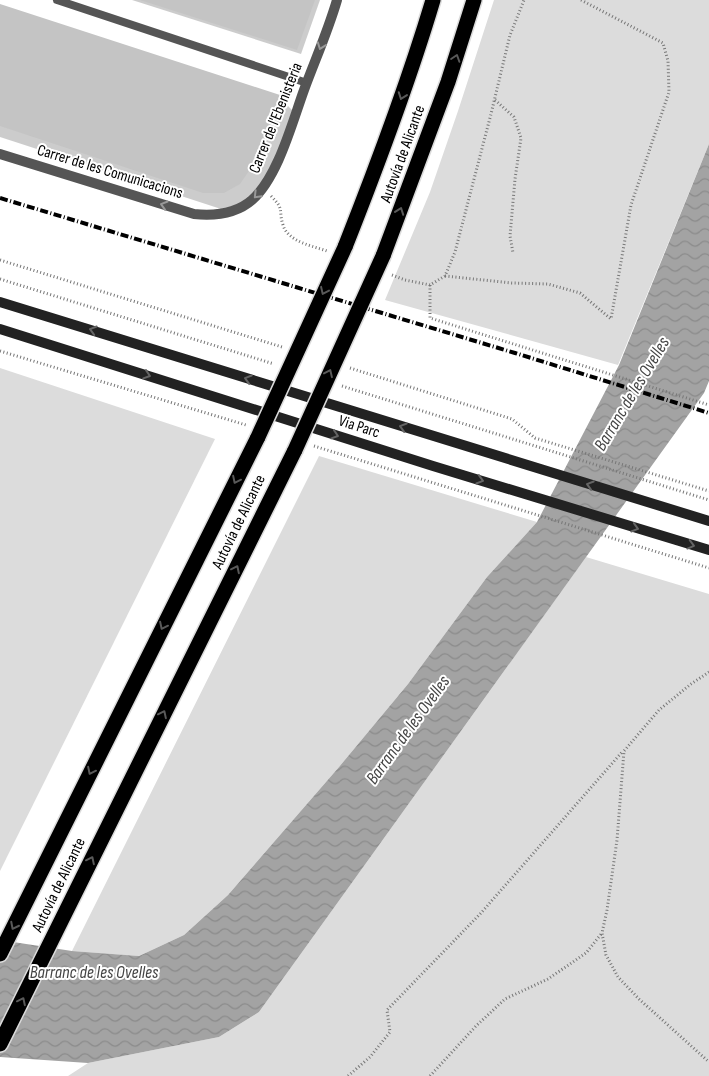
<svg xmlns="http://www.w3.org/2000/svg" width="709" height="1076" viewBox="0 0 709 1076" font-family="'Sofia Sans Condensed',sans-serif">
	<defs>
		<pattern id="water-waves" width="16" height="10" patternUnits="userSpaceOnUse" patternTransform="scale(1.25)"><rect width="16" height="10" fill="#a3a3a3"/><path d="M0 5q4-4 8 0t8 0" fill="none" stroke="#8b8b8b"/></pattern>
	</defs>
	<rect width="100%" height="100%" fill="#fff"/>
	<g fill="#dcdcdc">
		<polygon points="494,0 709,0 709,144 618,365 385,300 430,192 458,111"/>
		<polygon points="0,368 215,439 0,871"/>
		<polygon points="319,456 537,522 487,577 408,684 339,767 228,895 184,935 139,956 72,951"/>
		<polygon points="586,557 709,594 709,1076 68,1076 88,1063 219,1037 259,1012"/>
	</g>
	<polygon fill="url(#water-waves)" points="709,144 709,381 704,393 259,1012 219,1037 88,1063 0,1057 0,940 72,951 139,956 184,935 228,895 339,767 408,684 487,577 537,522 619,365"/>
	<g fill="#0003">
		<polygon points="132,0 320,0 301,54"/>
		<polygon points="0,5 279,97 296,114 257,201 221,209 0,137"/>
	</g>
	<g fill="#c4c4c4">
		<polygon points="140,0 315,0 297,50"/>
		<polygon points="0,4 280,95 253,165 240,184 224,193 203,193 0,126"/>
	</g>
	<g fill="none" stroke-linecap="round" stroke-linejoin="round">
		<defs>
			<g id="highway">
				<path d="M345,247C377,166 408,84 433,0"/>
				<polyline points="383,256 448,82 474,0"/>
				<polyline points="0,954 258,437"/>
				<polyline points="0,1044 295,450"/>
			</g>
		</defs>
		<use href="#highway" stroke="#dbdbdb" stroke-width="18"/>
		<g stroke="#777" stroke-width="3" stroke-dasharray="1 2.5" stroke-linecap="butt">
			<polyline points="581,0 663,43 668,61 669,92 631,205 611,319"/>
			<polyline points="495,100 514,117 521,138 515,179 510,236 513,253"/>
			<path d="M271,196C285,210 278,209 283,225C288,242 313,246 327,251"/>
			<polyline points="0,260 282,347"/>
			<polyline points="392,275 405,280 430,285 445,276 455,252 491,114 510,35 524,0"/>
			<polyline points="445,276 512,283 548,284 580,293 611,319"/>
			<polyline points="0,279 274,364"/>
			<polyline points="430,285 430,318 709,405"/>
			<polyline points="0,351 246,425"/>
			<polyline points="350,368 512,419 535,438 709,491"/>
			<polyline points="342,386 709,500"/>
			<polyline points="314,446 709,568"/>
			<polyline points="709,672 691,684 659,710 624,751 617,840 607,910 602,933 606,955 618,977 639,999 709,1062"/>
			<polyline points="348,1076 370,1057 390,1032 387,1010 481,913 623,751"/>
			<polyline points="430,1076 476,1026 505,999 548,979 586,953 602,933"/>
		</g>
		<polyline stroke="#555" stroke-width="8" points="57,0 307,83"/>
		<path stroke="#555" stroke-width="10" d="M0,154L194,214C214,216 236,214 252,200C278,177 292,123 304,90C315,60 328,31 337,0"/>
		<g stroke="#222" stroke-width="10">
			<polyline points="0,302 709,521"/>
			<polyline points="0,329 433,466 709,550"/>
		</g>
		<use href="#highway" stroke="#000" stroke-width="15"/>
		<polyline stroke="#000" stroke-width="4" stroke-dasharray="8 2.5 1 2.5" stroke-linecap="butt" points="0,198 515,353 709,413"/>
		<defs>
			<g id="highway-bridge">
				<polyline points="258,437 345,247"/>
				<polyline points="295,450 383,256"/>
			</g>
		</defs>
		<use href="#highway-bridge" stroke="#dbdbdb" stroke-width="18" stroke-linecap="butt"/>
		<use href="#highway-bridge" stroke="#000" stroke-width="15"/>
	</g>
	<defs><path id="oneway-chevron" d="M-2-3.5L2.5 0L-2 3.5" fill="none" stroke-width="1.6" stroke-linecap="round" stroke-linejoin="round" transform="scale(1.25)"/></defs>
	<g stroke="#999">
		<use href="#oneway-chevron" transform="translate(321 46) rotate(110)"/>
		<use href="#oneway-chevron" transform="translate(257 195) rotate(134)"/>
		<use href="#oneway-chevron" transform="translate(164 205) rotate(-163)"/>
	</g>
	<g stroke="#595959">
		<use href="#oneway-chevron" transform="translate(456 58) rotate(-72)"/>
		<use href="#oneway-chevron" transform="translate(402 96) rotate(110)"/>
		<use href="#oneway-chevron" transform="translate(400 211) rotate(-70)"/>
		<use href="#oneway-chevron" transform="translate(324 291) rotate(115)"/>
		<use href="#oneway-chevron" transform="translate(329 373) rotate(-65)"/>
		<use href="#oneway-chevron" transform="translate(236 480) rotate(116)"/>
		<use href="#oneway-chevron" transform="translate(236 569) rotate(-64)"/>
		<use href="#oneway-chevron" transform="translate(163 626) rotate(116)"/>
		<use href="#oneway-chevron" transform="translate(163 714) rotate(-64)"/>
		<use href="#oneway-chevron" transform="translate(91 771) rotate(116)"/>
		<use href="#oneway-chevron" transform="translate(91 860) rotate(-64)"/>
		<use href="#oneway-chevron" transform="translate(14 926) rotate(117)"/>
		<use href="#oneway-chevron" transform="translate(22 1001) rotate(-64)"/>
	</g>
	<g stroke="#646464">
		<use href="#oneway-chevron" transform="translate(93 330) rotate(-163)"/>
		<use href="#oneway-chevron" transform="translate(147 375) rotate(18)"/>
		<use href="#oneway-chevron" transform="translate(248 379) rotate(-163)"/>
		<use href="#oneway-chevron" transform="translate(403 427) rotate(-163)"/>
		<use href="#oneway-chevron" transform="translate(335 435) rotate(18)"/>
		<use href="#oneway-chevron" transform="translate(480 480) rotate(17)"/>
		<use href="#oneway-chevron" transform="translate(590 485) rotate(-163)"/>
		<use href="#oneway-chevron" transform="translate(635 528) rotate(17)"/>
		<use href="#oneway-chevron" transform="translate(691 545) rotate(15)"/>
	</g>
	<g text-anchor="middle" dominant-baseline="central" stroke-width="4" stroke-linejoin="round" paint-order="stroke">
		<g font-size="16" fill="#000" stroke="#fff">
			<text transform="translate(276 118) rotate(-68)">Carrer de l'Ebenisteria</text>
			<text transform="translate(403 154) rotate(-70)">Autovía de Alicante</text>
			<text transform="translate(110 172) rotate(17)">Carrer de les Comunicacions</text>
			<text transform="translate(359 427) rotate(18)">Via Parc</text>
			<text transform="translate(239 522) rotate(-64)">Autovía de Alicante</text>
			<text transform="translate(59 885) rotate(-64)">Autovía de Alicante</text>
		</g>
		<g font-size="18" font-style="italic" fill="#444" stroke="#fff">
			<text transform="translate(632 394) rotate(-59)">Barranc de les Ovelles</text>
			<text transform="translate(408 730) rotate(-54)">Barranc de les Ovelles</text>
			<text x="94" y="972">Barranc de les Ovelles</text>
		</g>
	</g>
</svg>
